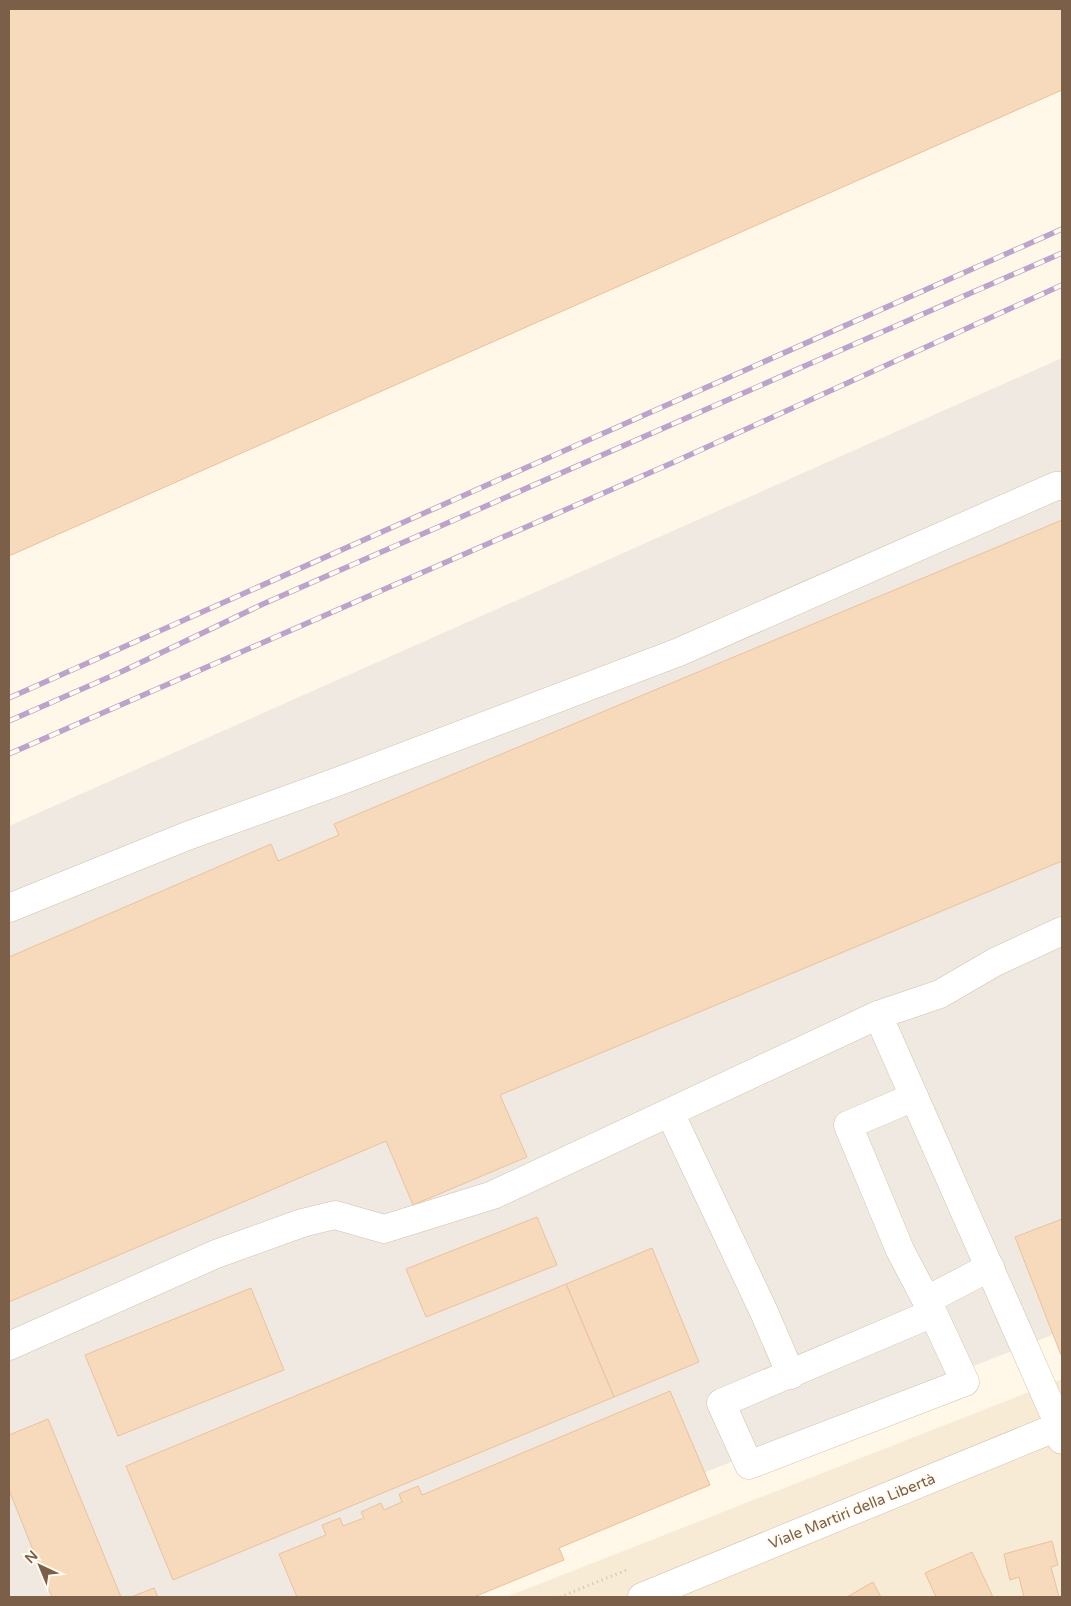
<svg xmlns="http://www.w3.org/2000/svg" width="1071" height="1606" viewBox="0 0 1071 1606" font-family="'Varela Round',sans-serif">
	<rect width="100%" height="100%" fill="#fff8e8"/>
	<polygon fill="#f7ebd5" points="1062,1379 1062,1597 506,1597"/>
	<polygon fill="#efe9e1" points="1062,358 1062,1331 390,1597 9,1597 9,826"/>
	<g fill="#f7d9bc" stroke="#ecc19a">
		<polygon points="9,9 1062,9 1062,90 9,556"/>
		<polygon points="1062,520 1062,861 500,1095 527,1157 413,1205 386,1141 9,1302 9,957 271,844 278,861 339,835 334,824"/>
		<polygon points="537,1217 557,1265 426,1317 406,1269"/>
		<polygon points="1062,1219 1062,1355 1061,1355 1015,1237"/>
		<polygon points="652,1248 699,1362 614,1397 566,1284"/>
		<polygon points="566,1284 614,1397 173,1580 126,1466"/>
		<polygon points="251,1288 284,1370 118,1436 85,1355"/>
		<polygon points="670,1391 710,1485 559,1548 564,1560 474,1597 297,1597 279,1554 326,1535 322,1525 340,1518 343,1526 364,1518 361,1512 381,1503 384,1510 402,1502 399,1494 418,1486 422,1495"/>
		<polygon points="48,1419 121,1597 52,1597 9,1490 9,1435"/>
		<polygon points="1052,1541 1058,1565 1051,1567 1059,1597 1024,1597 1019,1577 1010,1580 1004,1554"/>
		<polygon points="972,1552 993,1597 936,1597 925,1573"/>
		<polygon points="873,1582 881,1597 847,1597"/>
		<polygon points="154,1588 158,1597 131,1597"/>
	</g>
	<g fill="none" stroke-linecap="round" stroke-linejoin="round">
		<defs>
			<g id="minor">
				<polyline points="9,908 187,836 342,780 679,652 1056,486 1062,486"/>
				<polyline points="1062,931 995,962 940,994 878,1015 1047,1398 1060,1427 1062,1440"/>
				<polyline points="914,1097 848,1125 900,1250 933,1313 965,1382 749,1465 721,1403 933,1313"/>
				<polyline points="670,1113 764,1312 791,1375"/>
				<polyline points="927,1300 990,1267"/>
				<polyline points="9,1346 216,1254 302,1223 335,1215 384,1229 493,1195 878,1015"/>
				<polyline points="642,1597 1062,1425"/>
			</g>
		</defs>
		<use href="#minor" stroke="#d3c0ab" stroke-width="29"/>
		<polyline stroke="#ddbc9e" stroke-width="3" stroke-dasharray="1 4" stroke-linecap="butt" points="560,1597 629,1569"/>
		<use href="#minor" stroke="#fff" stroke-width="28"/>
		<defs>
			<g id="rail">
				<polyline points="9,698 1062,229"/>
				<polyline points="9,721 123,671 263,604 1062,253"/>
				<polyline points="9,754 672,463 1062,285"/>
			</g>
		</defs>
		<use href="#rail" stroke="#bca3cb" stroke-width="5.5"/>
		<use href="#rail" stroke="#fffbf0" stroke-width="4" stroke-dasharray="11" stroke-linecap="butt"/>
	</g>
	<g text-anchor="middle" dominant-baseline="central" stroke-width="4" stroke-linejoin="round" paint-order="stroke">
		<g font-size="15" fill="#7c5f48" stroke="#fffbf0">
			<text transform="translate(852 1511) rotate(-22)">Viale Martiri della Libertà</text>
		</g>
	</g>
	<rect width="1071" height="1606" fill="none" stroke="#7c5f48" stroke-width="20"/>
	<g transform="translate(40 1566) rotate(316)" stroke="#fffbf0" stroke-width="4" paint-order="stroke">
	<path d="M0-4L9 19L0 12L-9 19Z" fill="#7c5f48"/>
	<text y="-8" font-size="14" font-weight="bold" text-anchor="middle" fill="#7c5f48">N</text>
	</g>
</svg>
